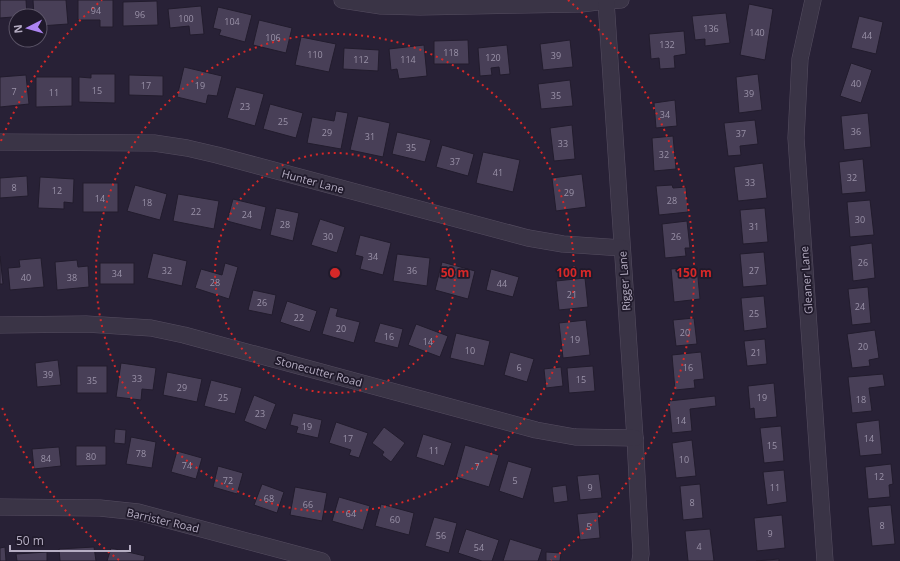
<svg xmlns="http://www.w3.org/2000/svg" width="900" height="561" viewBox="0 0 900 561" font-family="'Open Sans',sans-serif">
	<rect width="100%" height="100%" fill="#282136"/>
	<g fill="#483f57" stroke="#221c2d">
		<polygon points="0,0 26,0 27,16 16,16 16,27 13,27 13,17 0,18"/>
		<polygon points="33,0 66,0 68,24 40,26 40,16 34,16"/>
		<polygon points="78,0 113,0 113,27 100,27 100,20 78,20"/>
		<polygon points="157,1 158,25 123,26 123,2"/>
		<polygon points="749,4 773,9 765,60 740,55"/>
		<polygon points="201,6 204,34 190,35 189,26 170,28 168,9"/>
		<polygon points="218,7 252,15 245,42 219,35 221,30 213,28"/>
		<polygon points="726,13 730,43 705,46 705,39 695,40 692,16"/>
		<polygon points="859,16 883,22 876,54 851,48"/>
		<polygon points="259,20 292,28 286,53 253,45"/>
		<polygon points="684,31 686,54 674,56 675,68 660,69 659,58 651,59 649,34"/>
		<polygon points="301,37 336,44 329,72 295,65"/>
		<polygon points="468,40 469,64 434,64 434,41"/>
		<polygon points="570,40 573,67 543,70 540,44"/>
		<polygon points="424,45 427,76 399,79 397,69 391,70 389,49"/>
		<polygon points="507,45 510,74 500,75 499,67 491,68 492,75 480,76 478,48"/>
		<polygon points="344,48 379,50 378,71 343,69"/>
		<polygon points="851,63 872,70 861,103 840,96"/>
		<polygon points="184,67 222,76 217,96 208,95 206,104 177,97"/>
		<polygon points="91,74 115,74 115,103 79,102 79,77 91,78"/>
		<polygon points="758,74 762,110 739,113 736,77"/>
		<polygon points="26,75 29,104 0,107 0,77"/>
		<polygon points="129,75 163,76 163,96 129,95"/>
		<polygon points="36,77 72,77 72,106 36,107"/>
		<polygon points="570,80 573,106 541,109 538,84"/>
		<polygon points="236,87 264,94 255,126 227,118"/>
		<polygon points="675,100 677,126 656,128 654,103"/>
		<polygon points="270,104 303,113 296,138 263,129"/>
		<polygon points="336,111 348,113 341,149 307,143 312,117 334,121"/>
		<polygon points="868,113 871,147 844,150 841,116"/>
		<polygon points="358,116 390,123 383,157 350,150"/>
		<polygon points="755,120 758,144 740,146 741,155 728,156 724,123"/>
		<polygon points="572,125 575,159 554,161 550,128"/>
		<polygon points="397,132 431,140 425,162 392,154"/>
		<polygon points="673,136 676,169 654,171 652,138"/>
		<polygon points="442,145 474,154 468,176 436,167"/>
		<polygon points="483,152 520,160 513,192 476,183"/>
		<polygon points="863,159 866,192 842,194 839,162"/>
		<polygon points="763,163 767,198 738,201 734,167"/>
		<polygon points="582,174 586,207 556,211 552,178"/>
		<polygon points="27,176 28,196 0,198 0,178"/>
		<polygon points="40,177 74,179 73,203 64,202 64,209 38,208"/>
		<rect x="83" y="183" width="35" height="29"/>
		<polygon points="135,185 167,194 160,220 127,211"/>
		<polygon points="672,185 673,188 686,187 688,212 659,215 656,186"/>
		<polygon points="178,194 219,201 214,229 173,221"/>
		<polygon points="233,199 266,207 261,230 227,221"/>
		<polygon points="870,200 874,235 850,237 847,202"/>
		<polygon points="276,208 299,213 293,241 270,235"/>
		<polygon points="765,208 768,242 743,244 740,210"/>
		<polygon points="320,219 345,227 337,253 311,245"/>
		<polygon points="687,221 690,248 685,248 686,256 665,258 662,224"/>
		<polygon points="360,235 391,243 383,275 360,269 363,257 355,255"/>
		<polygon points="872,243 875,278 853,281 850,246"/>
		<polygon points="764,252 767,285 743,287 740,254"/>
		<polygon points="153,253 187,261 182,286 147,278"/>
		<polygon points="397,254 430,258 427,286 393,281"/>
		<polygon points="0,256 3,284 0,284"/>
		<polygon points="41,258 44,287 10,290 8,268 20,267 19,260"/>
		<polygon points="77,260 78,267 88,266 89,287 57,290 55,262"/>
		<polygon points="442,262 475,271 468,299 435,290"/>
		<rect x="100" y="263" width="34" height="21"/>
		<polygon points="225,263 238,267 229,299 195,288 201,269 222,275"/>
		<polygon points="697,267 700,299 674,302 671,269"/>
		<polygon points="491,269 519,277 513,297 486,290"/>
		<polygon points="585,278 588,307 559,310 556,281"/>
		<polygon points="868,287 871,323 852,325 848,289"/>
		<polygon points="253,290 276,295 272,315 248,310"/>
		<polygon points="764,296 767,328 744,331 741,298"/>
		<polygon points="287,301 317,311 310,332 280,322"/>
		<polygon points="330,307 338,309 336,316 360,322 354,343 322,334"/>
		<polygon points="694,318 697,344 676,346 673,320"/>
		<polygon points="586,320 590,355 563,358 559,323"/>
		<polygon points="380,323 403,329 398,348 374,342"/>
		<polygon points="416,324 448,336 440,357 408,345"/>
		<polygon points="875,330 879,358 869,360 870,366 852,368 847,334"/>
		<polygon points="456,333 490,341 484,366 450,358"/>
		<polygon points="765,339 767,364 747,366 744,341"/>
		<polygon points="510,352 534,359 527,382 504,375"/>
		<polygon points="701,352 704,379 694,380 695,388 675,390 672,355"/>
		<polygon points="58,360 61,385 37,387 35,363"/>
		<polygon points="121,363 156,368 153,390 142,389 141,400 116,397"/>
		<rect x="77" y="366" width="30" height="27"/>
		<polygon points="593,366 595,391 569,393 567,368"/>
		<polygon points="561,367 563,386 546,388 544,369"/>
		<polygon points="167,372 202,379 197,402 163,395"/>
		<polygon points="883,374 885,386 869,388 872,411 852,413 848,377"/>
		<polygon points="211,380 242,388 235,414 204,406"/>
		<polygon points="774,383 777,417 755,419 754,408 750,409 748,386"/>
		<polygon points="254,395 276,404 266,430 244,421"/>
		<polygon points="715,396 716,406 690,409 692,431 672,433 669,401"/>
		<polygon points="293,413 322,420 318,438 296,433 298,427 290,425"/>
		<polygon points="879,420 882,454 860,456 856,423"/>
		<polygon points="336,422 368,433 359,458 349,455 351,450 329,443"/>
		<polygon points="781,426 784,461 764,463 760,428"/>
		<polygon points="384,427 405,443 391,462 382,455 384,452 372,443"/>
		<polygon points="115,429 126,430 125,444 114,443"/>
		<polygon points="423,434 452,443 444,466 416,457"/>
		<polygon points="131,437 156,442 152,468 126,464"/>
		<polygon points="692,440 696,476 676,478 672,443"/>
		<polygon points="465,445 499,455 489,487 456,477"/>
		<polygon points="76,446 106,446 106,465 76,466"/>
		<polygon points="59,447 61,466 34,469 32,449"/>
		<polygon points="177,451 202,458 196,479 171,472"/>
		<polygon points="508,461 532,468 523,499 499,491"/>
		<polygon points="891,464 893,484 889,485 890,497 868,499 865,467"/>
		<polygon points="218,466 243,473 237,494 213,487"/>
		<polygon points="784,470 787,502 767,505 763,472"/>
		<polygon points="599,474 602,498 580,500 577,476"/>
		<polygon points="262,484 284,492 277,513 254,505"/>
		<polygon points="700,484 703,518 683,520 680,486"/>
		<polygon points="566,485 568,501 554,503 552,487"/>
		<polygon points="295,487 327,493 322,521 290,515"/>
		<polygon points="339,497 370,506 363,530 332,521"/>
		<polygon points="381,504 414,513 409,535 375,526"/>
		<polygon points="891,505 895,544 872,546 868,507"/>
		<polygon points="598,512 600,538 580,540 577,514"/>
		<polygon points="782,515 785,548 757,551 754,518"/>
		<polygon points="434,517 457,523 449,553 425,546"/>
		<polygon points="466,529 499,540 492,561 482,561 458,553"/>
		<polygon points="710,529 714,561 688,561 685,531"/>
		<polygon points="510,539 542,549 538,561 503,561"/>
		<polygon points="5,547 6,561 0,561 0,548"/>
		<polygon points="94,547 96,561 60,561 59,549"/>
		<polygon points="111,548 145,556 144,561 107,561"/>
		<polygon points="47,552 47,561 17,561 16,554"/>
		<polygon points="546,552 561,553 560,561 546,561"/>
		<polygon points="779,559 779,561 756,561"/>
	</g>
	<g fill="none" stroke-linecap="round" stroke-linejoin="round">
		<defs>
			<g id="minor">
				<polyline points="342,0 381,6 420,7 581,4 606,1 621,0"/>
				<polyline points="813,0 800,59 796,138 825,561"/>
				<polyline points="606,1 635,438 641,554 640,561"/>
				<polyline points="0,142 154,143 187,148 217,155 528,238 563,244 622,248"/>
				<polyline points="0,325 86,324 151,328 184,335 536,430 575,437 635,438"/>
				<polyline points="0,507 100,508 138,512 322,561"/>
			</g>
		</defs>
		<use href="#minor" stroke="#564e61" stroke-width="17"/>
		<use href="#minor" stroke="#3a3446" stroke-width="16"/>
	</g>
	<g fill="none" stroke="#d62828" stroke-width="2" stroke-dasharray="2 4">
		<circle cx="335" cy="273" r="120"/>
		<circle cx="335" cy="273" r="239"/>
		<path d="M119 560A359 359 0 0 1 1 405M1 141A359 359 0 0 1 102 0M568 0A359 359 0 0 1 551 560"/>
	</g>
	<g text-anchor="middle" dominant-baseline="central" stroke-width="3.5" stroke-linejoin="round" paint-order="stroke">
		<g font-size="9" fill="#9a92a8">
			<text x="96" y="10">94</text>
			<text x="140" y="14">96</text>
			<text x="186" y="18">100</text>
			<text x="232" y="21">104</text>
			<text x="711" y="28">136</text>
			<text x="757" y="32">140</text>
			<text x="867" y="35">44</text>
			<text x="273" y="37">106</text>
			<text x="667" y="44">132</text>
			<text x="451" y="52">118</text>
			<text x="315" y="54">110</text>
			<text x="556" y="55">39</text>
			<text x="493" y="57">120</text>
			<text x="361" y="59">112</text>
			<text x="408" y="59">114</text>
			<text x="856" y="83">40</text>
			<text x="146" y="85">17</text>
			<text x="200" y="85">19</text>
			<text x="97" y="90">15</text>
			<text x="14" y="91">7</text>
			<text x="54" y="92">11</text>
			<text x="749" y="93">39</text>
			<text x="556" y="95">35</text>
			<text x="245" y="106">23</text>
			<text x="665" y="114">34</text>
			<text x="283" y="121">25</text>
			<text x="856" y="131">36</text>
			<text x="327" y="132">29</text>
			<text x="741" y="133">37</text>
			<text x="370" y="136">31</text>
			<text x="563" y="143">33</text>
			<text x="411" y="147">35</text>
			<text x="664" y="154">32</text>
			<text x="455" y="161">37</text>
			<text x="498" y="172">41</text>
			<text x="852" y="177">32</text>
			<text x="750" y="182">33</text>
			<text x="14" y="187">8</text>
			<text x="57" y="190">12</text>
			<text x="569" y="192">29</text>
			<text x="100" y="198">14</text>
			<text x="672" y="200">28</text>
			<text x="147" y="202">18</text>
			<text x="196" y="211">22</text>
			<text x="247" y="214">24</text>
			<text x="860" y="219">30</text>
			<text x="285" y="224">28</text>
			<text x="754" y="226">31</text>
			<text x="328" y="236">30</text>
			<text x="676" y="236">26</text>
			<text x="373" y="256">34</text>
			<text x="863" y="262">26</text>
			<text x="167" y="270">32</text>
			<text x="412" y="270">36</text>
			<text x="754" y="270">27</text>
			<text x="117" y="273">34</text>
			<text x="26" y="277">40</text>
			<text x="72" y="277">38</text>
			<text x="215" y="282">28</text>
			<text x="502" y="283">44</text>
			<text x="572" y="294">21</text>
			<text x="262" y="302">26</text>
			<text x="860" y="306">24</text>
			<text x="754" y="313">25</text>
			<text x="299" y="317">22</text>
			<text x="341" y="328">20</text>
			<text x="685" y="332">20</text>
			<text x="389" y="336">16</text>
			<text x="575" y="339">19</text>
			<text x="428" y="341">14</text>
			<text x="863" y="346">20</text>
			<text x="470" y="350">10</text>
			<text x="756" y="352">21</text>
			<text x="519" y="367">6</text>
			<text x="688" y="367">16</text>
			<text x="48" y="374">39</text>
			<text x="137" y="378">33</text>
			<text x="581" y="379">15</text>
			<text x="92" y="380">35</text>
			<text x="182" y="387">29</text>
			<text x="223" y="397">25</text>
			<text x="762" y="397">19</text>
			<text x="861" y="399">18</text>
			<text x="260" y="413">23</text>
			<text x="681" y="420">14</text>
			<text x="307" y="426">19</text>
			<text x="348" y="438">17</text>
			<text x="869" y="438">14</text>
			<text x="772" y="445">15</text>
			<text x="434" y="450">11</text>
			<text x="141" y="453">78</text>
			<text x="91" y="456">80</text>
			<text x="46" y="458">84</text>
			<text x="684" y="459">10</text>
			<text x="187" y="465">74</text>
			<text x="477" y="466">7</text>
			<text x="879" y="476">12</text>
			<text x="228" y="480">72</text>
			<text x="515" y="480">5</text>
			<text x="590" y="487">9</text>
			<text x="775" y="487">11</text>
			<text x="269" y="498">68</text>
			<text x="692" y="502">8</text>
			<text x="308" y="504">66</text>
			<text x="351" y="513">64</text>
			<text x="395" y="519">60</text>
			<text x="882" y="525">8</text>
			<text x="589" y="526">5</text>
			<text x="770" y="533">9</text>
			<text x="441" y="535">56</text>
			<text x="699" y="546">4</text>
			<text x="479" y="547">54</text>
		</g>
		<g font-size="11" fill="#b6aec3" stroke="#201a2b">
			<text transform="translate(313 181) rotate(15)">Hunter Lane</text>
			<text transform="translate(806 280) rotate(-94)">Gleaner Lane</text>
			<text transform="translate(624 281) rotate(-94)">Rigger Lane</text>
			<text transform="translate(319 371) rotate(15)">Stonecutter Road</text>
			<text transform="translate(163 520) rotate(13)">Barrister Road</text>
		</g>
	</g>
	<circle cx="335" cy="273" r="6" fill="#d62828" stroke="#201a2b" stroke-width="2"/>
	<g font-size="12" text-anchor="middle" font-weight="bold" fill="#d62828" stroke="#201a2b" stroke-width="3.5" stroke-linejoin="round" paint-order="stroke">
		<text x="455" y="277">50 m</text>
		<text x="574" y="277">100 m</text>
		<text x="694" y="277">150 m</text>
	</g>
	<g transform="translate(28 28) rotate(264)"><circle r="19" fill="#201a2b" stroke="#5c5568"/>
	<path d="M0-3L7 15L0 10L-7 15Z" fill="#ad84f2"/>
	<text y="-6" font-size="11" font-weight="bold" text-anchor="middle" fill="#b6aec3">N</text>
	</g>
	<path d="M10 545v6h120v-6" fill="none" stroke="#b6aec3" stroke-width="2"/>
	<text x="16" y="545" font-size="12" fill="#b6aec3" stroke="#201a2b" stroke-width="3" paint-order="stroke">50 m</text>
</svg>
